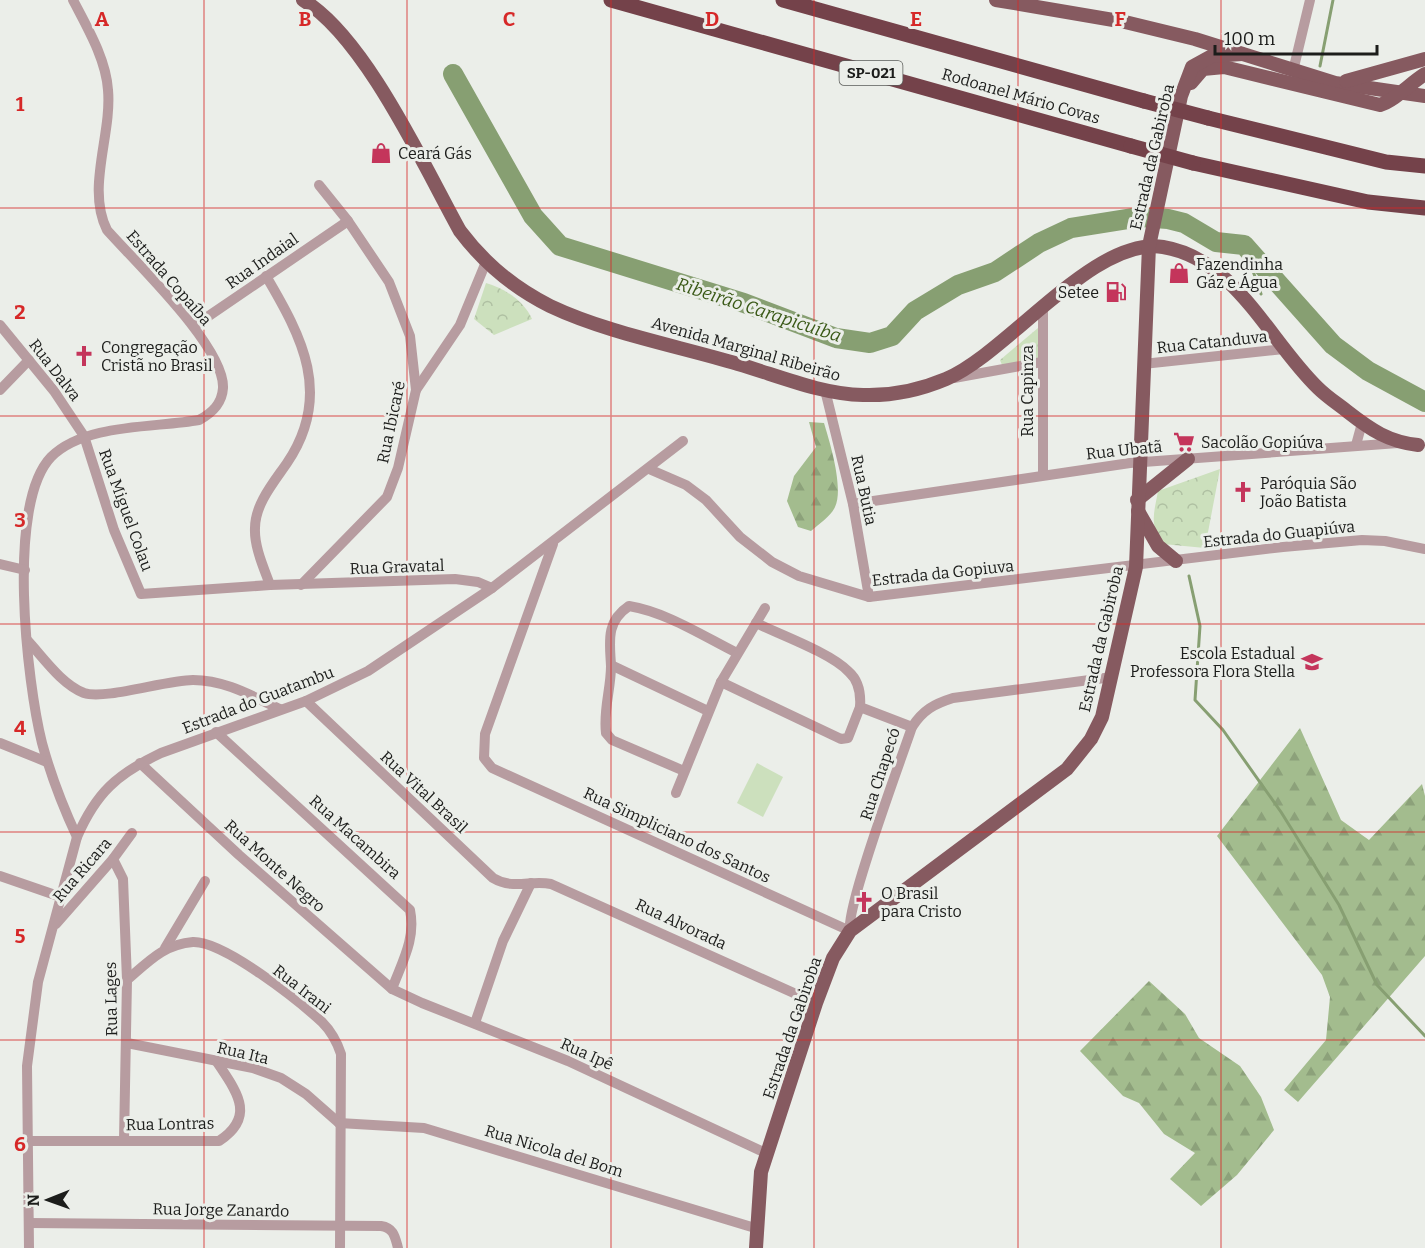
<svg xmlns="http://www.w3.org/2000/svg" width="1425" height="1248" viewBox="0 0 1425 1248" font-family="Bitter,serif">
	<defs>
		<pattern id="forest-firs" width="22" height="20" patternUnits="userSpaceOnUse" patternTransform="scale(1.5)"><rect width="22" height="20" fill="#a3bc8e"/><path d="M5 1l3.5 6h-7zM16 11l3.5 6h-7z" fill="#8ca17a"/></pattern>
		<pattern id="park-crowns" width="20" height="18" patternUnits="userSpaceOnUse" patternTransform="scale(1.5)"><rect width="20" height="18" fill="#cce0bd"/><path d="M2 6a3 3 0 1 1 6 0M12 15a3 3 0 1 1 6 0" fill="none" stroke="#afc0a2"/></pattern>
	</defs>
	<rect width="100%" height="100%" fill="#ebeee9"/>
	<g fill="url(#forest-firs)">
		<path d="M809,422L824,423C830,443 844,488 835,507C831,516 819,524 811,531L798,527L787,501L794,476L816,447Z"/>
		<polygon points="1300,728 1341,820 1369,840 1422,784 1425,796 1425,956 1298,1102 1284,1090 1326,1040 1330,997 1322,975 1217,836"/>
		<polygon points="1149,981 1185,1014 1199,1038 1240,1066 1261,1097 1274,1130 1237,1175 1201,1206 1170,1179 1195,1153 1164,1134 1139,1103 1123,1096 1080,1051"/>
	</g>
	<g fill="url(#park-crowns)">
		<path d="M486,283C504,288 524,301 532,319L494,335L474,319Z"/>
		<polygon points="1038,328 1038,358 1002,365 1000,360"/>
		<path d="M1220,469L1205,548L1163,544C1149,524 1154,514 1158,491Z"/>
	</g>
	<polygon fill="#cce0bd" points="757,763 783,777 763,817 737,803"/>
	<g fill="none" stroke-linecap="round" stroke-linejoin="round">
		<g stroke="#879f72" stroke-width="3">
			<polyline points="1320,66 1333,0"/>
			<polyline points="1244,245 1261,294"/>
			<polyline points="1189,576 1200,626 1195,700 1223,730 1281,812 1339,905 1377,985 1425,1036"/>
		</g>
		<polyline stroke="#879f72" stroke-width="20" points="453,74 533,216 560,246 744,303 836,338 870,343 892,336 915,311 958,285 995,272 1039,243 1071,228 1140,217 1168,219 1184,223 1216,242 1244,245 1333,345 1368,371 1425,402"/>
		<g stroke="#b79ca0" stroke-width="10">
			<path d="M73,0C87,27 106,59 108,90C112,135 86,188 107,230C135,262 225,347 223,388C222,404 212,413 199,420C155,428 85,423 51,457C6,504 27,683 42,743C51,776 63,807 77,837"/>
			<polyline points="1293,71 1310,0"/>
			<path d="M266,276C302,337 333,395 287,463C274,482 255,504 255,528C254,547 264,568 270,585"/>
			<polyline points="0,325 54,391 84,436 114,530 141,594 270,585 455,579 478,582 492,588"/>
			<polyline points="194,326 348,221"/>
			<polyline points="1143,364 1284,349"/>
			<polyline points="954,378 1042,362"/>
			<polyline points="0,390 29,360"/>
			<polyline points="416,390 460,325 486,262"/>
			<polyline points="825,390 853,504 869,597"/>
			<polyline points="1356,445 1362,423"/>
			<polyline points="649,469 686,485 706,500 740,537 772,562 799,576 869,597 1283,547 1362,540 1385,541 1425,549"/>
			<polyline points="1043,475 1043,307"/>
			<polyline points="853,504 1130,463 1398,443"/>
			<path d="M553,544L485,734L484,758L492,768L850,931C845,909 901,760 912,727C923,710 934,704 953,698L1112,677"/>
			<polyline points="0,564 25,570"/>
			<polyline points="301,585 387,497 398,468 416,390 410,336 389,282 348,221 319,185"/>
			<path d="M756,623C781,635 831,653 849,672C859,681 861,694 860,707L912,727"/>
			<path d="M27,640C43,657 61,684 84,693C105,700 166,680 193,680C225,680 252,696 280,709"/>
			<polyline points="611,665 708,711"/>
			<polyline points="721,682 841,739 848,738 860,707"/>
			<path d="M306,701L493,878C513,890 530,880 551,884L816,1003"/>
			<path d="M216,732L410,910C416,939 402,962 392,989"/>
			<polyline points="0,743 47,762"/>
			<polyline points="140,763 239,855 392,989 422,1003 568,1061 768,1154"/>
			<path d="M684,771L612,740L606,733C603,710 611,689 611,666C610,643 605,622 629,606C666,612 703,636 737,653"/>
			<polyline points="676,793 721,682 765,608"/>
			<polyline points="113,859 123,879 127,980 124,1140"/>
			<polyline points="0,876 61,897"/>
			<polyline points="56,924 113,859 132,833"/>
			<polyline points="165,948 205,881"/>
			<path d="M127,980C148,962 164,944 193,942C224,941 299,1001 322,1022C331,1031 337,1042 341,1054L340,1247"/>
			<polyline points="475,1023 503,941 531,883"/>
			<polyline points="127,1043 253,1068 281,1078 306,1094 339,1123"/>
			<polyline points="339,1123 424,1128 755,1228"/>
			<path d="M28,1141H219C257,1116 236,1091 217,1062"/>
			<path d="M29,1223L381,1226C394,1228 395,1237 398,1248"/>
			<path d="M29,1248L27,1066L38,982L77,837C96,793 117,774 161,753L306,701L368,671L492,588L683,441"/>
		</g>
		<g stroke="#865a60" stroke-width="14">
			<path d="M303,0C365,37 424,166 460,231C484,263 514,288 550,306C607,333 678,346 738,364C779,376 821,394 863,395C891,396 920,390 946,379C1008,353 1094,236 1163,247C1236,259 1269,341 1318,388C1327,397 1338,404 1348,412C1371,430 1389,442 1418,445"/>
			<polyline points="996,0 1125,22 1195,39 1335,83 1425,96"/>
			<polyline points="1346,81 1425,59"/>
			<path d="M1191,83L1203,69L1224,67L1380,105C1396,100 1410,83 1425,74"/>
			<polyline points="1137,500 1188,459"/>
			<polyline points="1138,511 1158,546 1176,561"/>
			<polyline points="756,1248 761,1172 816,1003 833,958 850,931 1067,769 1091,739 1102,717 1136,567 1149,246 1181,96 1192,67 1212,56 1242,54"/>
		</g>
		<g stroke="#74424a" stroke-width="15">
			<polyline points="611,0 1131,146"/>
			<polyline points="783,0 1144,101"/>
			<polyline points="1208,118 1386,162 1425,166"/>
			<polyline points="1193,163 1368,202 1425,208"/>
		</g>
		<g stroke="#74424a" stroke-width="15">
			<polyline points="1144,101 1208,118"/>
			<polyline points="1131,146 1193,163"/>
		</g>
	</g>
	<path fill="none" stroke="#d62828" stroke-width="1.5" stroke-opacity="0.55" d="M204,0V1248M407,0V1248M611,0V1248M814,0V1248M1018,0V1248M1221,0V1248M0,208H1425M0,416H1425M0,624H1425M0,832H1425M0,1040H1425"/>
	<defs>
		<symbol id="shop-bare" viewBox="-9 -9 18 18"><path d="M-5-2.5h2.3a2.7 3.5 0 0 1 5.4 0H5L5.5 6h-11ZM-1.5-2.5h3a1.5 2.3 0 0 0-3 0Z" fill="#c4355b" stroke="#ebeee9" stroke-width="2.5" paint-order="stroke"/></symbol>
		<symbol id="fuel-bare" viewBox="-9 -9 18 18"><path d="M-5.5-6h7V0h2V4h1.3V-2.5L3-4.5l.8-.8L6-3V5H2.5V1h-1V6h-7ZM-4.2-4.7v3.2H.2V-4.7Z" fill="#c4355b" stroke="#ebeee9" stroke-width="2.5" paint-order="stroke"/></symbol>
		<symbol id="church-bare" viewBox="-9 -9 18 18"><path d="M-1.2-6h2.4v3.5h3.3v2.4h-3.3V6h-2.4V-.1h-3.3v-2.4h3.3Z" fill="#c4355b" stroke="#ebeee9" stroke-width="2.5" paint-order="stroke"/></symbol>
		<symbol id="supermarket-bare" viewBox="-9 -9 18 18"><path d="M-6-5.5h2.5l.6 2H6L4.5 2H-2.5L-4.4-4H-6ZM-1.5 3.2a1.3 1.3 0 1 0 .1 0ZM3 3.2a1.3 1.3 0 1 0 .1 0Z" fill="#c4355b" stroke="#ebeee9" stroke-width="2.5" paint-order="stroke"/></symbol>
		<symbol id="school-bare" viewBox="-9 -9 18 18"><path d="M0-5L7-2L0 1L-7-2ZM-4 1L0 2.5L4 1V4Q0 6-4 4Z" fill="#c4355b" stroke="#ebeee9" stroke-width="2.5" paint-order="stroke"/></symbol>
	</defs>
	<g fill-rule="evenodd">
		<use href="#shop-bare" x="366" y="138" width="30" height="30"/>
		<use href="#shop-bare" x="1164" y="258" width="30" height="30"/>
		<use href="#fuel-bare" x="1101" y="277" width="30" height="30"/>
		<use href="#church-bare" x="69" y="341" width="30" height="30"/>
		<use href="#supermarket-bare" x="1169" y="427" width="30" height="30"/>
		<use href="#church-bare" x="1228" y="477" width="30" height="30"/>
		<use href="#school-bare" x="1297" y="647" width="30" height="30"/>
		<use href="#church-bare" x="849" y="887" width="30" height="30"/>
	</g>
	<g text-anchor="middle" dominant-baseline="central" stroke-width="6" stroke-linejoin="round" paint-order="stroke">
		<rect fill="#ebeee9" stroke="#5a5c59" stroke-width="1.5" x="839.5" y="61" width="63" height="24" rx="4.5"/>
		<g font-size="15" font-weight="bold" fill="#1c1d1b">
			<text x="871" y="73">SP-021</text>
		</g>
		<g font-size="16" fill="#1c1d1b" stroke="#ebeee9">
			<text transform="translate(1021 96) rotate(16)">Rodoanel Mário Covas</text>
			<text transform="translate(1152 157) rotate(-77)">Estrada da Gabiroba</text>
			<text transform="translate(262 261) rotate(-35)">Rua Indaial</text>
			<text transform="translate(169 278) rotate(49)">Estrada Copaíba</text>
			<text transform="translate(1212 342) rotate(-6)">Rua Catanduva</text>
			<text transform="translate(746 349) rotate(16)">Avenida Marginal Ribeirão</text>
			<text transform="translate(55 370) rotate(52)">Rua Dalva</text>
			<text transform="translate(1027 391) rotate(-90)">Rua Capinza</text>
			<text transform="translate(391 422) rotate(-78)">Rua Ibicaré</text>
			<text transform="translate(1124 450) rotate(-6)">Rua Ubatã</text>
			<text transform="translate(864 490) rotate(78)">Rua Butia</text>
			<text transform="translate(126 510) rotate(70)">Rua Miguel Colau</text>
			<text transform="translate(1279 534) rotate(-6)">Estrada do Guapiúva</text>
			<text transform="translate(397 567) rotate(-2)">Rua Gravatal</text>
			<text transform="translate(943 573) rotate(-6)">Estrada da Gopiuva</text>
			<text transform="translate(1101 639) rotate(-77)">Estrada da Gabiroba</text>
			<text transform="translate(258 700) rotate(-21)">Estrada do Guatambu</text>
			<text transform="translate(880 774) rotate(-72)">Rua Chapecó</text>
			<text transform="translate(424 792) rotate(43)">Rua Vital Brasil</text>
			<text transform="translate(677 835) rotate(25)">Rua Simpliciano dos Santos</text>
			<text transform="translate(355 837) rotate(42)">Rua Macambira</text>
			<text transform="translate(275 866) rotate(42)">Rua Monte Negro</text>
			<text transform="translate(82 870) rotate(-49)">Rua Ricara</text>
			<text transform="translate(681 924) rotate(25)">Rua Alvorada</text>
			<text transform="translate(302 989) rotate(38)">Rua Irani</text>
			<text transform="translate(111 999) rotate(-91)">Rua Lages</text>
			<text transform="translate(792 1028) rotate(-71)">Estrada da Gabiroba</text>
			<text transform="translate(243 1053) rotate(13)">Rua Ita</text>
			<text transform="translate(587 1054) rotate(24)">Rua Ipê</text>
			<text transform="translate(170 1124) rotate(-1)">Rua Lontras</text>
			<text transform="translate(554 1151) rotate(17)">Rua Nicola del Bom</text>
			<text transform="translate(221 1210) rotate(1)">Rua Jorge Zanardo</text>
		</g>
		<g font-size="16" fill="#1c1d1b" stroke="#ebeee9" text-anchor="start">
			<text x="398" y="153">Ceará Gás</text>
			<text x="1196" y="264">Fazendinha<tspan x="1196" dy="18">Gáz e Água</tspan></text>
			<text x="1099" y="292" text-anchor="end">Setee</text>
			<text x="101" y="347">Congregação<tspan x="101" dy="18">Cristã no Brasil</tspan></text>
			<text x="1201" y="442">Sacolão Gopiúva</text>
			<text x="1260" y="483">Paróquia São<tspan x="1260" dy="18">João Batista</tspan></text>
			<text x="1295" y="653" text-anchor="end">Escola Estadual<tspan x="1295" dy="18">Professora Flora Stella</tspan></text>
			<text x="881" y="893">O Brasil<tspan x="881" dy="18">para Cristo</tspan></text>
		</g>
		<g font-size="18" font-style="italic" fill="#3a5917" stroke="#ebeee9">
			<text transform="translate(759 310) rotate(18)">Ribeirão Carapicuíba</text>
		</g>
	</g>
	<g font-size="20" text-anchor="middle" font-weight="bold" fill="#d62828" stroke="#ebeee9" stroke-width="6" stroke-linejoin="round" paint-order="stroke">
		<text x="102" y="26">A</text>
		<text x="305" y="26">B</text>
		<text x="509" y="26">C</text>
		<text x="712" y="26">D</text>
		<text x="916" y="26">E</text>
		<text x="1120" y="26">F</text>
		<text x="20" y="111">1</text>
		<text x="20" y="319">2</text>
		<text x="20" y="527">3</text>
		<text x="20" y="735">4</text>
		<text x="20" y="943">5</text>
		<text x="20" y="1151">6</text>
	</g>
	<g transform="translate(48 1200) rotate(269)" stroke="#ebeee9" stroke-width="4.5" paint-order="stroke">
	<path d="M0-4.5L10 22L0 15L-10 22Z" fill="#1c1d1b"/>
	<text y="-9" font-size="16" font-weight="bold" text-anchor="middle" fill="#1c1d1b">N</text>
	</g>
	<path d="M1215 45v9h162v-9" fill="none" stroke="#1c1d1b" stroke-width="3"/>
	<text x="1224" y="45" font-size="18" fill="#1c1d1b" stroke="#ebeee9" stroke-width="4.5" paint-order="stroke">100 m</text>
</svg>
